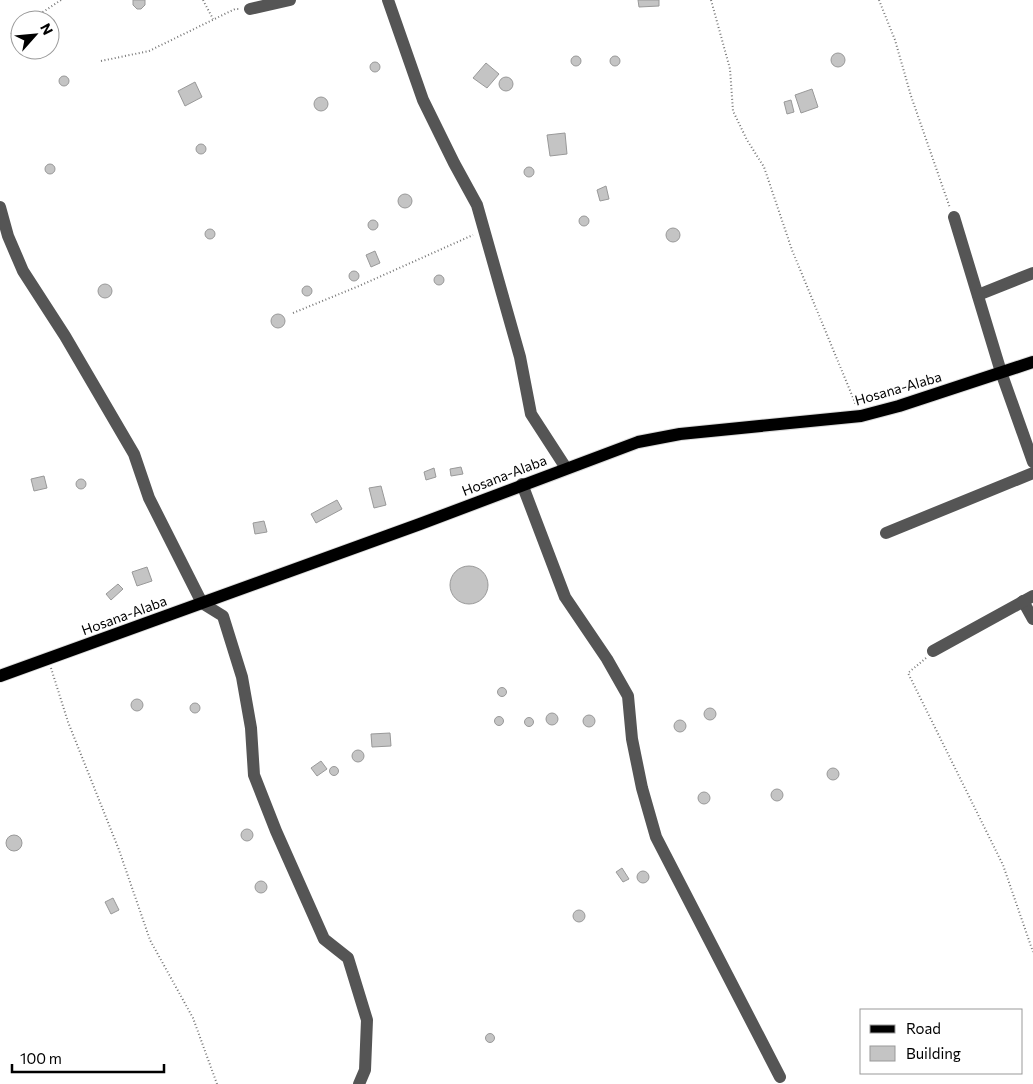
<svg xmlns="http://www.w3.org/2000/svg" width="1033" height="1084" viewBox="0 0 1033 1084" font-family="Commissioner,sans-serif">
	<rect width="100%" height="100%" fill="#fff"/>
	<g fill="#c4c4c4" stroke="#999">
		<polygon points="133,0 145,0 145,5 141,9 137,9 133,5"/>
		<polygon points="638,0 659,0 659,6 639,7"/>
		<circle cx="838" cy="60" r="7"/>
		<circle cx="615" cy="61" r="5"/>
		<circle cx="576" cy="61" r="5"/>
		<circle cx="375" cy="67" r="5"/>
		<polygon points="486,63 499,74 487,88 473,78"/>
		<circle cx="64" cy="81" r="5"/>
		<circle cx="506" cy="84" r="7"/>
		<polygon points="195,82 202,97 185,106 178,91"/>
		<polygon points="812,89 818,107 801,113 795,95"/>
		<circle cx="321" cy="104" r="7"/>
		<polygon points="791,100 794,112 787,114 784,102"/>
		<polygon points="565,133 567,154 550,156 547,135"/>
		<circle cx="201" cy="149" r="5"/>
		<circle cx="50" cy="169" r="5"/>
		<circle cx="529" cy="172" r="5"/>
		<polygon points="606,186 609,199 600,201 597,190"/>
		<circle cx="405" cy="201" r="7"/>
		<circle cx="584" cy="221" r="5"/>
		<circle cx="373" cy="225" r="5"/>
		<circle cx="673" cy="235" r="7"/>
		<circle cx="210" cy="234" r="5"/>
		<polygon points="375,251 380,263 371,267 366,255"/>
		<circle cx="354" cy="276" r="5"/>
		<circle cx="439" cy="280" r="5"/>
		<circle cx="105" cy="291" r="7"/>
		<circle cx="307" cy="291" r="5"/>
		<circle cx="278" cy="321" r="7"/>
		<polygon points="461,467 463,474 451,476 450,469"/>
		<polygon points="434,468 436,477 426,480 424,472"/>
		<polygon points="44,476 47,488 34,491 31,479"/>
		<circle cx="81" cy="484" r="5"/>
		<polygon points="381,486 386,505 374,508 369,488"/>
		<polygon points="337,500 342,509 316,523 311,514"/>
		<polygon points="264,521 267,532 255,534 253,523"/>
		<circle cx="469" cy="585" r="19"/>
		<polygon points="147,567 152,581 137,586 132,572"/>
		<polygon points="118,584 123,589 111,600 106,594"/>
		<circle cx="502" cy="692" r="4.5"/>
		<circle cx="137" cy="705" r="6"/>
		<circle cx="195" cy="708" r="5"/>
		<circle cx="710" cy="714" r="6"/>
		<circle cx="552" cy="719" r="6"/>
		<circle cx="589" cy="721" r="6"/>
		<circle cx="499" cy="721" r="4.5"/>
		<circle cx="529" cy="722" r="4.5"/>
		<circle cx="680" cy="726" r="6"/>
		<polygon points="390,733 391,746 372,747 371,734"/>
		<circle cx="358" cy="756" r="6"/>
		<polygon points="321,761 327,769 317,776 311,768"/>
		<circle cx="334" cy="771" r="4.5"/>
		<circle cx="833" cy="774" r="6"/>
		<circle cx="777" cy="795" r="6"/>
		<circle cx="704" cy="798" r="6"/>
		<circle cx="247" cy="835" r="6"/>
		<circle cx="14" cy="843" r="8"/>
		<polygon points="622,868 629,879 623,882 616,872"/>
		<circle cx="643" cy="877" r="6"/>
		<circle cx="261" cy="887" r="6"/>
		<polygon points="113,898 119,910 111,914 105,902"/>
		<circle cx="579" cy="916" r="6"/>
		<circle cx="490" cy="1038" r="4.5"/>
	</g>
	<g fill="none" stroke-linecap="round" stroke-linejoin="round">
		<defs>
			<polyline id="major" points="0,676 420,524 638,442 680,434 861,416 899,406 1033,362"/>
		</defs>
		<use href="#major" stroke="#dbdbdb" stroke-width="14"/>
		<g stroke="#777" stroke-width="2" stroke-dasharray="1 2.5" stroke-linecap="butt">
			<polyline points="203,0 213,19"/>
			<polyline points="711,0 730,69 733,111 747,140 764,167 792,250 856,405"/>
			<polyline points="879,0 895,40 911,96 950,208"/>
			<polyline points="31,20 61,0"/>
			<polyline points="11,34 20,28"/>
			<polyline points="101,61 149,51 235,9 240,9"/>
			<polyline points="293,313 359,286 473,235"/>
			<polyline points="926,658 908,673 1003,865 1033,952"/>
			<polyline points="51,668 68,722 119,850 150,940 193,1018 217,1084"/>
		</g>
		<g stroke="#555" stroke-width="12">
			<polyline points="388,0 423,100 454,163 477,205 520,357 531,414 566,468"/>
			<polyline points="250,9 290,0"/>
			<polyline points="0,207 8,236 23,271 65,336 134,454 149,498 202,603 223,616 242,677 251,728 254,775 276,831 324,939 348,958 367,1020 365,1070 359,1084"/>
			<polyline points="954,217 1001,372 1033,462"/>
			<polyline points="978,295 1033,273"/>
			<polyline points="522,484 565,597 607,659 628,696 632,739 642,788 656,837 780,1077"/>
			<polyline points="886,533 1033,473"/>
			<polyline points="1023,601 1033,619"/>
			<polyline points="933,651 1033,596"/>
		</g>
		<use href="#major" stroke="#000" stroke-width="12"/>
	</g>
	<g text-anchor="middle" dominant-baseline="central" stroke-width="4" stroke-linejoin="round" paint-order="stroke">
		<g font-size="14" fill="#000" stroke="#fff">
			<text transform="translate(898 388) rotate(-16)">Hosana-Alaba</text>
			<text transform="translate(504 475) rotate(-21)">Hosana-Alaba</text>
			<text transform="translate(124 615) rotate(-20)">Hosana-Alaba</text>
		</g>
	</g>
	<rect x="860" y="1009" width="162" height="65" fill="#ffffff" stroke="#999999"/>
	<rect x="870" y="1025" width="25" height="8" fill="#000000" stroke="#999999"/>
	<text x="906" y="1034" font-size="15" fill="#000000">Road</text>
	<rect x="870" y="1046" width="25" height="15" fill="#c4c4c4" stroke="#999999"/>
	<text x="906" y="1059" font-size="15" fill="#000000">Building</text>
	<g transform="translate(35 35) rotate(63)"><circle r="24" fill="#ffffff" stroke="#999999"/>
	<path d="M0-4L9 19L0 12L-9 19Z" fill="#000000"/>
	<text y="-8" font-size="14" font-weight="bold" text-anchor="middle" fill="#000000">N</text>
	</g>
	<path d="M12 1064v8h152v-8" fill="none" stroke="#000000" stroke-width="2.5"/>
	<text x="20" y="1064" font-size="15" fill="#000000" stroke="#ffffff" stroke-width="4" paint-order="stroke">100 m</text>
</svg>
